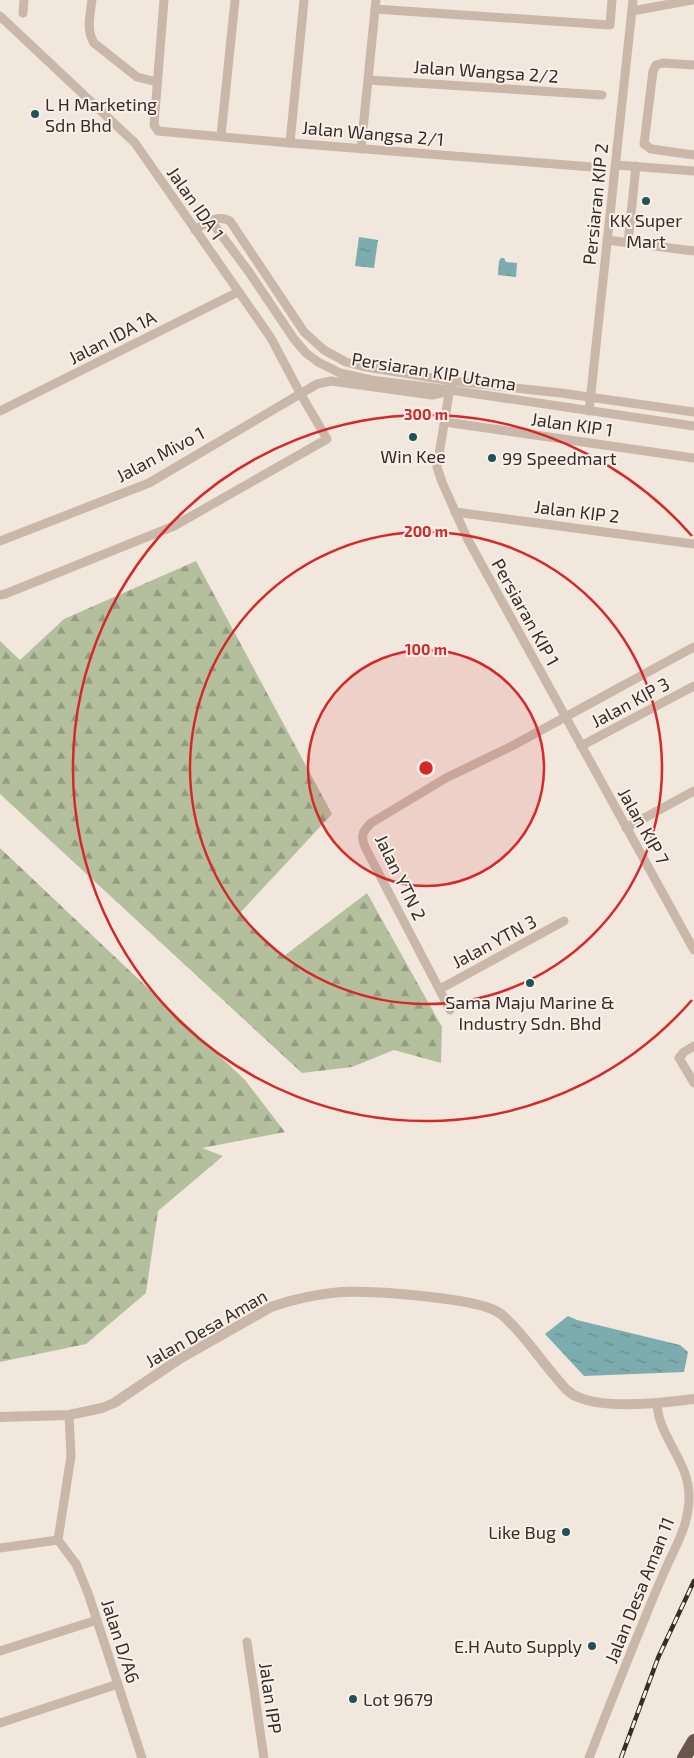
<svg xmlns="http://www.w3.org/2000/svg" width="694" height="1758" viewBox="0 0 694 1758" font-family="'Exo 2',sans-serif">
	<defs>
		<pattern id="forest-firs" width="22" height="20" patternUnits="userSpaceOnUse" patternTransform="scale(1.25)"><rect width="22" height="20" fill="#b4c09d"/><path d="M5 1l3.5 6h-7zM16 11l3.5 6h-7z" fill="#939c80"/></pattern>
		<pattern id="water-ripples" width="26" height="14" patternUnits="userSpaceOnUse" patternTransform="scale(1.25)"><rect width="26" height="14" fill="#7cacad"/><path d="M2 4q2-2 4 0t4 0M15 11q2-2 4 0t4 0" fill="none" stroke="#668c8d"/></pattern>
	</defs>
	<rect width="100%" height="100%" fill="#f1e7dd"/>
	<g fill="url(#forest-firs)">
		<polygon points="196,561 332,814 239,914 284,956 367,893 442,1027 441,1063 394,1050 352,1067 302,1073 0,794 0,641 20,660 64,619"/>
		<polygon points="0,848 245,1080 285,1132 202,1148 223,1156 158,1211 146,1293 86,1344 0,1362"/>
	</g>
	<g fill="url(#water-ripples)">
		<polygon points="359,237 378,240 374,268 355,266"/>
		<polygon points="501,258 504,258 506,262 517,263 516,277 498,275 499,261"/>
		<polygon points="568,1316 577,1320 680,1345 688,1352 684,1372 584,1376 545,1334"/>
	</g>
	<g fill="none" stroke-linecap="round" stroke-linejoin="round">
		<g stroke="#c9b7a9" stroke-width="9">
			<path d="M92,0C90,15 86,30 94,43L137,77L157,82"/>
			<polyline points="164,0 154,125 158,131 290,143 592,167"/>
			<polyline points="375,9 610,25 612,0"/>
			<polyline points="632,11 692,0"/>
			<polyline points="23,13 24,0"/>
			<polyline points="0,16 135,143 271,338 300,393 327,439 174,526 5,594 0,595"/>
			<polyline points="694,65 663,63 656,65 653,71 644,144 651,149 694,155"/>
			<polyline points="368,80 602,95"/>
			<polyline points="221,136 235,0"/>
			<polyline points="290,143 304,0"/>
			<polyline points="361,149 376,0"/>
			<polyline points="616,165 694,171"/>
			<polyline points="211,221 249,272 294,339 306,353 318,362 340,373 371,380 450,390 694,426"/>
			<path d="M195,230C206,223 217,214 230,221L304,332L324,350L346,362L361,366L451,381L561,393L694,412"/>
			<polyline points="607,240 694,251"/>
			<polyline points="628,243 636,166"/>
			<polyline points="451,381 437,467 442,482 467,538 694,950"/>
			<polyline points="0,411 238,292"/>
			<polyline points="589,411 633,0"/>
			<polyline points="445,422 694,458"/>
			<polyline points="455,512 694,544"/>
			<polyline points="0,541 149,483 317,384 331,381 432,395 445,392"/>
			<polyline points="581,746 694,686"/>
			<polyline points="626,828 694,791"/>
			<polyline points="440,989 564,921"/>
			<path d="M450,1010L365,847C360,836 363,831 371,823L446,778L512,746L694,647"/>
			<polyline points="694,1046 684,1052 679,1058 694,1083"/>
			<polyline points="69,1415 71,1456 58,1540 76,1564 88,1593 142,1758"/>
			<polyline points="0,1548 58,1540"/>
			<polyline points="247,1642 264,1758"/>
			<polyline points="0,1651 97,1620"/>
			<polyline points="0,1723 118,1684"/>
			<path d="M589,1758C609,1706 630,1654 651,1603C656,1591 661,1579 666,1568C677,1543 689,1525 689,1496C689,1461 659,1438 657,1404"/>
		</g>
		<path stroke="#c9b7a9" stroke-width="10" d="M0,1417L69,1415L102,1408L114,1403L178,1360L271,1307C293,1299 318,1294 341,1292C371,1291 480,1297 501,1314C521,1331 537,1355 553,1374C561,1383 567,1393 578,1397C605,1409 664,1403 694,1399"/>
		<polyline stroke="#68564d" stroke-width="14" points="684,1758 694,1741"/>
		<defs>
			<polyline id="rail" points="621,1758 658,1658 694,1581"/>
		</defs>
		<use href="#rail" stroke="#362d29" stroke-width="4.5"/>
		<use href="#rail" stroke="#f9f1e9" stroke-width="2.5" stroke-dasharray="8" stroke-linecap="butt"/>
	</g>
	<circle cx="426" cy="768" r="118" fill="#d62828" fill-opacity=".12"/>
	<g fill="none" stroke="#d62828" stroke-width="2.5">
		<circle cx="426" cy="768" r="118"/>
		<circle cx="426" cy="768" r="236"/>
		<path d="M692 1000A353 353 0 1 1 692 536"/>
	</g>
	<g fill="#1f5356" stroke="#f9f1e9" stroke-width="2">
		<circle cx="35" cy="114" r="5"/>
		<circle cx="646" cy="201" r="5"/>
		<circle cx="413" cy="437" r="5"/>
		<circle cx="492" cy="458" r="5"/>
		<circle cx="530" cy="983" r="5"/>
		<circle cx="566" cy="1532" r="5"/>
		<circle cx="592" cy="1646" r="5"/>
		<circle cx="353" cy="1699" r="5"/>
	</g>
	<g text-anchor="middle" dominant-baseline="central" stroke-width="4" stroke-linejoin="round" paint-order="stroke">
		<g font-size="18" fill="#362d29" stroke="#f9f1e9">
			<text transform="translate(486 71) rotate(4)">Jalan Wangsa 2/2</text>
			<text transform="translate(373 133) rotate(5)">Jalan Wangsa 2/1</text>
			<text transform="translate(196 203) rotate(55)">Jalan IDA 1</text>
			<text transform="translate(595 204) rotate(-84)">Persiaran KIP 2</text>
			<text transform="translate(112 337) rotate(-27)">Jalan IDA 1A</text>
			<text transform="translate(434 371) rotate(9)">Persiaran KIP Utama</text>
			<text transform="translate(572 424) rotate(8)">Jalan KIP 1</text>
			<text transform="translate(160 454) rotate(-28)">Jalan Mivo 1</text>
			<text transform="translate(577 511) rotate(7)">Jalan KIP 2</text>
			<text transform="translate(526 612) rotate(61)">Persiaran KIP 1</text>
			<text transform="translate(630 702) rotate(-28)">Jalan KIP 3</text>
			<text transform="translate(644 826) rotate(61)">Jalan KIP 7</text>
			<text transform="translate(401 877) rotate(64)">Jalan YTN 2</text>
			<text transform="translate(494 941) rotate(-28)">Jalan YTN 3</text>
			<text transform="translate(206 1328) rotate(-30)">Jalan Desa Aman</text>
			<text transform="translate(639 1590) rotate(-68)">Jalan Desa Aman 11</text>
			<text transform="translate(121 1641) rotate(72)">Jalan D/A6</text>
			<text transform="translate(271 1698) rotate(82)">Jalan IPP</text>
		</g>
		<g font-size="18" fill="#362d29" stroke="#f9f1e9" text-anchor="start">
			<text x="45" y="104">L H Marketing<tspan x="45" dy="21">Sdn Bhd</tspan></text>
			<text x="646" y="220" text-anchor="middle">KK Super<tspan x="646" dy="21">Mart</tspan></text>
			<text x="413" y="456" text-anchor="middle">Win Kee</text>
			<text x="502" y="458">99 Speedmart</text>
			<text x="530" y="1002" text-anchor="middle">Sama Maju Marine &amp;<tspan x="530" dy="21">Industry Sdn. Bhd</tspan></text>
			<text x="556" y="1532" text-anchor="end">Like Bug</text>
			<text x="582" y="1646" text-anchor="end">E.H Auto Supply</text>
			<text x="363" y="1699">Lot 9679</text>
		</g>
	</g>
	<circle cx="426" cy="768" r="8" fill="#d62828" stroke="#f9f1e9" stroke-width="2.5"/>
	<g font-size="15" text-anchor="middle" font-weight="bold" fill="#d62828" stroke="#f9f1e9" stroke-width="4" stroke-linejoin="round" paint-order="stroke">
		<text x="426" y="420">300 m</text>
		<text x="426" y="537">200 m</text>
		<text x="426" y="655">100 m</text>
	</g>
</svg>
